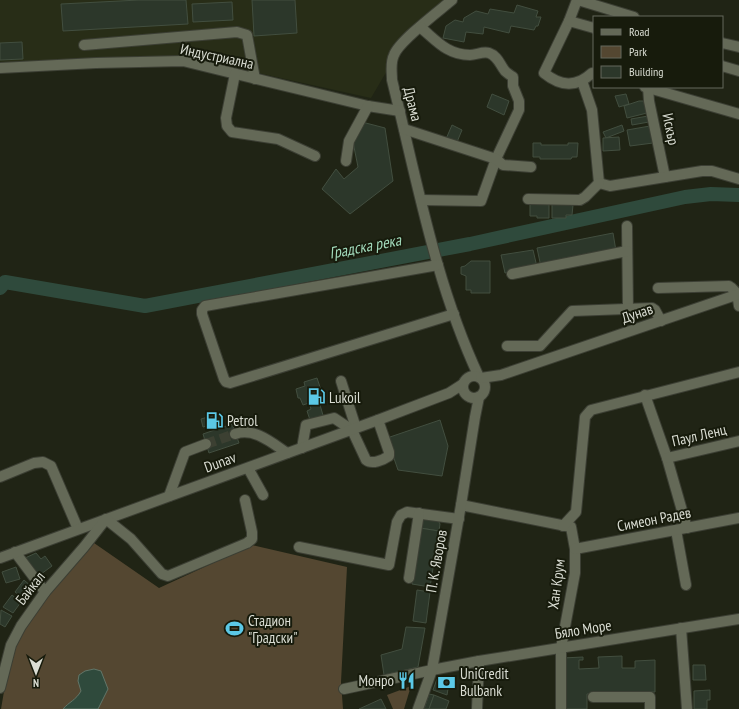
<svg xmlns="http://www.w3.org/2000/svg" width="739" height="709" viewBox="0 0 739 709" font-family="'PT Sans Narrow',sans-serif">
	<rect width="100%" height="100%" fill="#202415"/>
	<polygon fill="#282d17" points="0,0 456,0 398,52 371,98 182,56 0,63"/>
	<g fill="#544731">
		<polygon points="94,543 159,588 252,545 347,567 341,682 343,709 1,709 8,668 19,639 49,593"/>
		<polygon points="411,686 404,709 393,709 387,695"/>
	</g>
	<path fill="#2f4a3c" stroke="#627669" d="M94,669L101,671L108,689L98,709H63C69,702 76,700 81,691L78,681L79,675L85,671Z"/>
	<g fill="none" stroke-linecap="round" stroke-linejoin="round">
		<polyline stroke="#2f4a3c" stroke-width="14" points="0,288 5,282 145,306 470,244 685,197 711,194 739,195"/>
	</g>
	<g fill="#2c372a" stroke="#424e3f">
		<polygon points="139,0 186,0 188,24 63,31 61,4"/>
		<polygon points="252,0 295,0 297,33 254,36"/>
		<polygon points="232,2 233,20 193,22 192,4"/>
		<polygon points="517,5 538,11 536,17 541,17 538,26 536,26 534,30 511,26 509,33 484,27 483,34 466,32 464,42 443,38 446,26 455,20 463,22 464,18 476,11 488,14 490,9 514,13"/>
		<polygon points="22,42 23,59 0,60 0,43"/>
		<polygon points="492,94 509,101 504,115 487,107"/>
		<polygon points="626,94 629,104 619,107 615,96"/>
		<polygon points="639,101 644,101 647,113 627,118 624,106"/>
		<polygon points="648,116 649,122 632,125 631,119"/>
		<polygon points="362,122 385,128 393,181 350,214 322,189 336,169 344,179 358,167 353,142"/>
		<polygon points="452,125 462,130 457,142 446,139"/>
		<polygon points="622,125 624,131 606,138 603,132"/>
		<polygon points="650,126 653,143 630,146 627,130"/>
		<polygon points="619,137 620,150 603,151 603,138"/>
		<polygon points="533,143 541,143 541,145 568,145 568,143 578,143 577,157 572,157 571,159 540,159 540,157 533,157"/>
		<polygon points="530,202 549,202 549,218 537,218 537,216 530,216"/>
		<polygon points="552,202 571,202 571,205 573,205 572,215 566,215 566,218 552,218"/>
		<polygon points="613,233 616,251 541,267 537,248"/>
		<polygon points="533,250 537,267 505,273 501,255"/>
		<polygon points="471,261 490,261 490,293 471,293 471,290 466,290 466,276 461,274 461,267 465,266"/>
		<polygon points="317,378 323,396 320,397 321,399 303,405 300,398 298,398 296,389 305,386 304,382"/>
		<polygon points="317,400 318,405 320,405 325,422 312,426 307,411 311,409 309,402"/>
		<polygon points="215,415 218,423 203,427 201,419"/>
		<polygon points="440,420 448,446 442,476 398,470 387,438"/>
		<polygon points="232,424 239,443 209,453 203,434"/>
		<polygon points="424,518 438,520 440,524 439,531 420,528 421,519"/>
		<polygon points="420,528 439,531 430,587 412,584"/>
		<polygon points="36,553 41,559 45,556 52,566 37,577 25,558"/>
		<polygon points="16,567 20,579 6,583 2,572"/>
		<polygon points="24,580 32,587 23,598 15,592"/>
		<polygon points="417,590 430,592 426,623 413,621"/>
		<polygon points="12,595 21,602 13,613 3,607"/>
		<polygon points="1,610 12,616 5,627 0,624"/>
		<polygon points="406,627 425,628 418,667 384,675 381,655 402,649"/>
		<polygon points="622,656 622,668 635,668 635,661 655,660 655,692 587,694 587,709 563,709 562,658 583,657 583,660 579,660 579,669 599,668 598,657"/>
		<polygon points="693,665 705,665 706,680 693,680"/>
		<polygon points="451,676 453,687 448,689 447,695 433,690 437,679"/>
		<polygon points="710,690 710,700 707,700 707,709 694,709 694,691"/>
		<polygon points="429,694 434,695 429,709 424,709"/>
		<polygon points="434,695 449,701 446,709 429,709"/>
		<polygon points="381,699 386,709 359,709"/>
	</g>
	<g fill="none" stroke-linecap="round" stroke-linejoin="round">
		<polyline stroke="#3c4032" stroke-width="10" stroke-dasharray="10 5" stroke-linecap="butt" points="206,444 235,434"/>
		<defs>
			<g id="minor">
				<path d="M452,0C439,11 399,41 394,55C390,63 392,72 392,80C417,180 435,283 479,377"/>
				<path d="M577,0L569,21L544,73C560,86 576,88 592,73L594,74"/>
				<polyline points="578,0 634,17"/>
				<polyline points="569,21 594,28"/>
				<path d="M420,27C436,40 447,55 470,55C476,55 483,51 489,53C498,56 500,65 505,71C507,73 510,75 513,77V86L519,101V110L496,159L481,201L421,200"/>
				<polyline points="722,43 739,47"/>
				<polyline points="84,45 237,32 247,35 255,79"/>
				<polyline points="722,66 739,71"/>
				<polyline points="0,68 96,63 183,61 368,106 400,111"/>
				<polyline points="235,74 226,118 227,126 232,132 278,139 315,156"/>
				<polyline points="582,81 592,110 599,183"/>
				<polyline points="645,87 739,114"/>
				<polyline points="648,87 649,101 665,177"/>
				<polyline points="404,129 496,159 503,165 531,167"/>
				<polyline points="346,161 349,141 368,106"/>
				<polyline points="599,183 610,186 702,171 712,171 739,179"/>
				<polyline points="528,199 580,200 585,197 599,183"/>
				<polyline points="627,226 628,309"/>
				<polyline points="438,265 205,306 202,310 202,314 224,379 226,382 230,383 454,314"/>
				<polyline points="512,274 627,251"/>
				<path d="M658,288L729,286C737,290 738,299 739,306"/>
				<polyline points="507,346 540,346 572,311 652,308 655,310 661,321"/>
				<circle cx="474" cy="387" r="11"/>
				<polyline points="481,378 501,375 739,294"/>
				<polyline points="341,381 356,428"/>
				<polyline points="645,395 667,458 687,528"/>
				<path d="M235,434C254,427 272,443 287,453"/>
				<path d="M302,448L306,425L334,418L352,430L366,460C372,465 383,460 389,456V452L378,420"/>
				<polyline points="667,458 739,441"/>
				<polyline points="248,468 263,495"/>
				<polyline points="0,477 34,463 43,462 51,466 78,529"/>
				<polyline points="169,496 185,452 206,444"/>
				<polyline points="461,505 571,527 575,549 575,573 561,648 561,709"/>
				<polyline points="563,526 576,512 585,417 591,410 739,372"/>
				<polyline points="676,530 686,585"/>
				<polyline points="299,547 389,565 397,522 401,515 407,512 459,519"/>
				<polyline points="575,549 739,518"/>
				<polyline points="15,552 45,592"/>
				<polyline points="0,558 378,420 449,393 463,384"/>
				<polyline points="409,578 419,513"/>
				<polyline points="681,628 687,709"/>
				<polyline points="0,688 11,645 21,626 45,592 84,547 106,519 131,539 162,574 168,576 247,543 252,539 252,532 245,500"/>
				<polyline points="344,689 432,670 479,661 739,619"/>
				<polyline points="593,697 650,697 650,709"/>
				<polyline points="418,709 432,670 461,505 475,417 479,397"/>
				<polyline points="477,709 479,661"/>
			</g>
		</defs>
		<use href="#minor" stroke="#3c3f34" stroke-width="12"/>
		<use href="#minor" stroke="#646957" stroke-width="10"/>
	</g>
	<defs>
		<symbol id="fuel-bare" viewBox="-9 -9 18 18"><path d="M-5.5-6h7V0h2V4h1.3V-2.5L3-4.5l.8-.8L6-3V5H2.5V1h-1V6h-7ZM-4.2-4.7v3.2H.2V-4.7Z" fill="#5bc8e6" stroke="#171b0c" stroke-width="2.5" paint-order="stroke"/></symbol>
		<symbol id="stadium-bare" viewBox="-9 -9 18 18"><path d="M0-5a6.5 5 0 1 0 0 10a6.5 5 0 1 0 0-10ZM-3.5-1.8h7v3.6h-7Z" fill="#5bc8e6" stroke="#171b0c" stroke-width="2.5" paint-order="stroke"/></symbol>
		<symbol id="restaurant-bare" viewBox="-9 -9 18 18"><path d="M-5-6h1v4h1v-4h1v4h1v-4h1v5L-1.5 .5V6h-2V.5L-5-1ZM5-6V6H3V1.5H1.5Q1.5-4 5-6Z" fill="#5bc8e6" stroke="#171b0c" stroke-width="2.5" paint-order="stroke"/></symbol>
		<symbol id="bank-bare" viewBox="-9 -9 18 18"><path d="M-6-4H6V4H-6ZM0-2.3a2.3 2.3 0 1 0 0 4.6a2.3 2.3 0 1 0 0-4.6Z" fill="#5bc8e6" stroke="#171b0c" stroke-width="2.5" paint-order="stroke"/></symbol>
	</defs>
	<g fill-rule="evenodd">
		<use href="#fuel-bare" x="304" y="384" width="25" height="25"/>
		<use href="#fuel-bare" x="202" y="408" width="25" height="25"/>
		<use href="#stadium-bare" x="222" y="616" width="25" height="25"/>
		<use href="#restaurant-bare" x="394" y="668" width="25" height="25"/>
		<use href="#bank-bare" x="434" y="670" width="25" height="25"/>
	</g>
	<g text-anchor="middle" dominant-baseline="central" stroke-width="4" stroke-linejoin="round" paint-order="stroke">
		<g font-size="15" fill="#daddd3" stroke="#171b0c">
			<text transform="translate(217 56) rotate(12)">Индустриална</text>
			<text transform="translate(413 104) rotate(76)">Драма</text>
			<text transform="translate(671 129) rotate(78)">Искър</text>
			<text transform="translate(637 313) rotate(-19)">Дунав</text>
			<text transform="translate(699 435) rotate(-13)">Паул Ленц</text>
			<text transform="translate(220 462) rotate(-20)">Dunav</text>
			<text transform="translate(654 519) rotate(-11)">Симеон Радев</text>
			<text transform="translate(436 561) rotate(-80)">П. К. Яворов</text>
			<text transform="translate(556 584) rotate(-82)">Хан Крум</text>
			<text transform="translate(30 588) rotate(-52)">Байкал</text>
			<text transform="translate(583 629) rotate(-9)">Бяло Море</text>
		</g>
		<g font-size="15" fill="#daddd3" stroke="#171b0c" text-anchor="start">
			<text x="329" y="397">Lukoil</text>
			<text x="227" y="420">Petrol</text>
			<text x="248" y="620">Стадион<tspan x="248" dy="17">"Градски"</tspan></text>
			<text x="460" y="673">UniCredit<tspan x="460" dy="17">Bulbank</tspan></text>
			<text x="394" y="680" text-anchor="end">Монро</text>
		</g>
		<g font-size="16" font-style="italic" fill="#a2dabb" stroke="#171b0c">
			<text transform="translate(365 246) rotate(-11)">Градска река</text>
		</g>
	</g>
	<rect x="593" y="16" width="130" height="72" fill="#171b0c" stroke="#65695c"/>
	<rect x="601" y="29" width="20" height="6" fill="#646957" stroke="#65695c"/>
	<text x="629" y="36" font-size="12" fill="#daddd3">Road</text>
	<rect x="601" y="46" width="20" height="12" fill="#544731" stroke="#65695c"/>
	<text x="629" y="56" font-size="12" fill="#daddd3">Park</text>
	<rect x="601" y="66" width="20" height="12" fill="#2c372a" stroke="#65695c"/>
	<text x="629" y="76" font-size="12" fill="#daddd3">Building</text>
	<g transform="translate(36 673) rotate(180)" stroke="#171b0c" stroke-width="3" paint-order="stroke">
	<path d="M0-3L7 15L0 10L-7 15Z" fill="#daddd3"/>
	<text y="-6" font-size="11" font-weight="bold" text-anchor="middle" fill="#daddd3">N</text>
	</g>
</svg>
